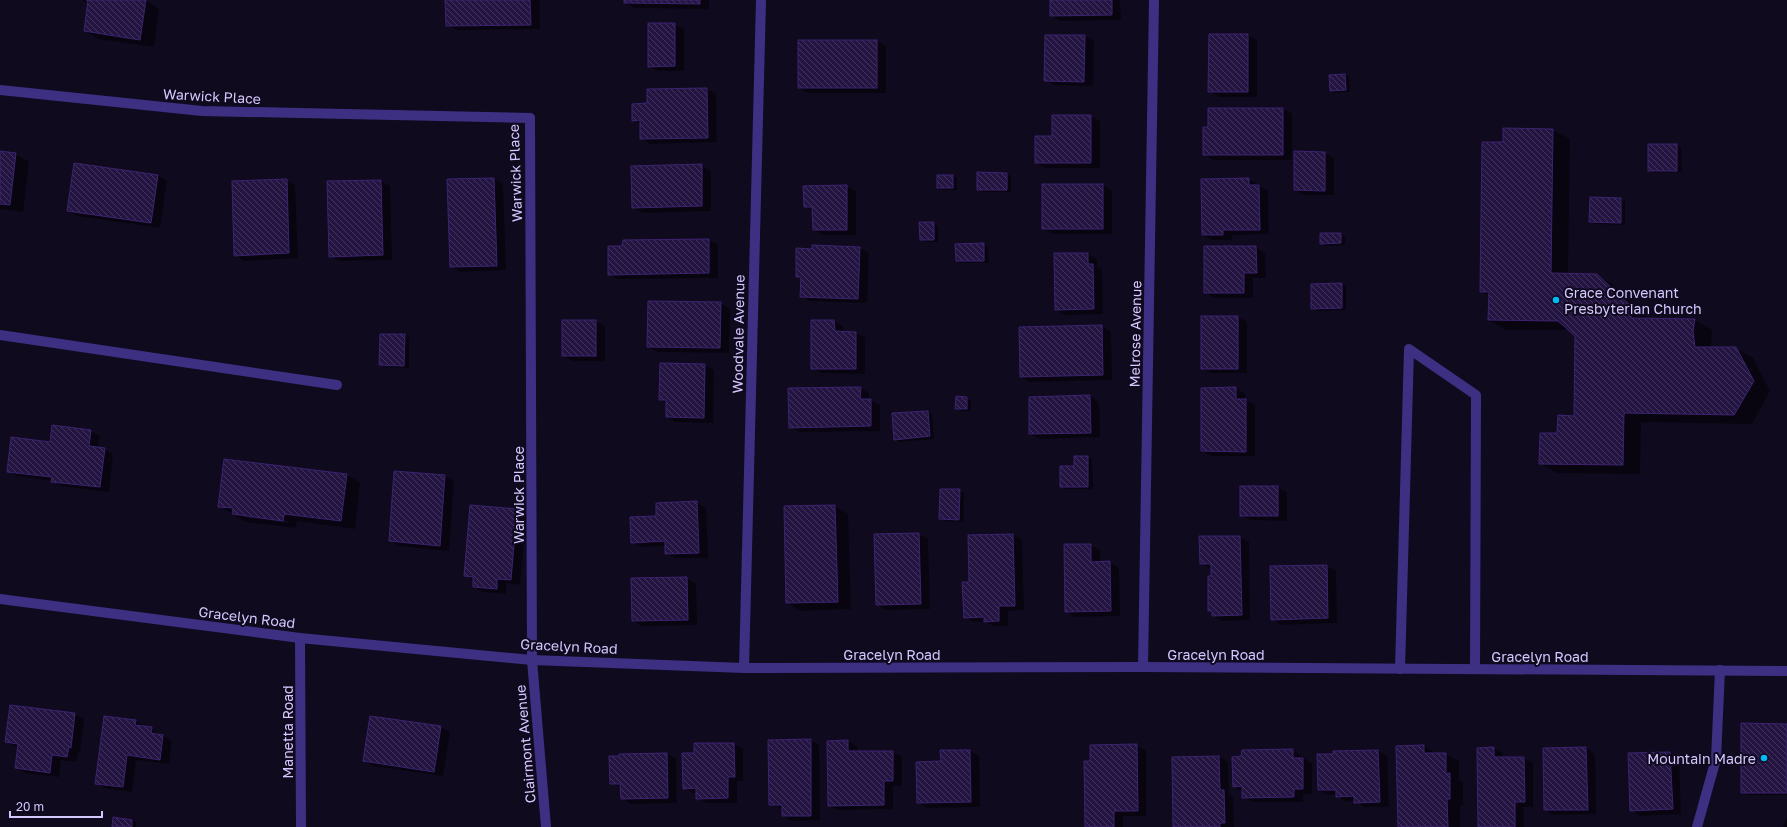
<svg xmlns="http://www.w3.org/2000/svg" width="1787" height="827" viewBox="0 0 1787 827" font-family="'Golos Text',sans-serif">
	<defs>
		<pattern id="building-back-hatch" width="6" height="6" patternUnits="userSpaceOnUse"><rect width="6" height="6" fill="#231442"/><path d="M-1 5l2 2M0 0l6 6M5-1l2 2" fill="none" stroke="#42355e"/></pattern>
	</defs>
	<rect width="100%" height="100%" fill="#100a1f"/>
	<g fill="#0007" fill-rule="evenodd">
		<polygon points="82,0 145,0 159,9 154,47 98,39 85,31 89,4"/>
		<polygon points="446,0 539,0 540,29 456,30 447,25"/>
		<polygon points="625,0 709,0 709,9 634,8 625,2"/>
		<polygon points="1051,0 1120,0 1121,20 1060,21 1051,15"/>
		<polygon points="674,24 684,29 684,71 658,71 649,66"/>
		<polygon points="1248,35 1257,40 1257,97 1219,97 1209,91"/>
		<polygon points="1085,36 1094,41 1093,86 1054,85 1045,80"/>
		<polygon points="877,41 886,46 886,93 808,93 799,88"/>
		<polygon points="1345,75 1349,77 1350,92 1335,93 1331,91"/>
		<polygon points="707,89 716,94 717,142 650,144 641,138 641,124 633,120 648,104"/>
		<polygon points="1209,109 1283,109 1292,114 1292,160 1213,160 1204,154 1209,128"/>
		<polygon points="1091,116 1100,121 1100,168 1045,168 1036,163 1053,137"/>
		<polygon points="1553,130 1570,139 1568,274 1597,275 1614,285 1648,319 1695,320 1712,330 1711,348 1735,348 1753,358 1770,391 1752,424 1641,422 1640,474 1557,473 1540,463 1558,434 1575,417 1576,336 1570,330 1506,330 1489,320 1490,296 1481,292 1504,143"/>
		<polygon points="1677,145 1681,148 1682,172 1654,173 1649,170"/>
		<polygon points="0,152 16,154 29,162 23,212 0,209"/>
		<polygon points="1295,152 1325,153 1334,158 1334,195 1304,195 1295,190"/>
		<polygon points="75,164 158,175 167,181 160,228 77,216 68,211"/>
		<polygon points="701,165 711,171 711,211 642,213 633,207"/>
		<polygon points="1007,174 1011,176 1011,192 982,192 978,190"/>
		<polygon points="953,176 957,178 957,190 942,190 938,188"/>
		<polygon points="494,179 503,184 506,270 460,272 451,266"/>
		<polygon points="1249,179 1268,191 1269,234 1232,235 1232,240 1212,240 1203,235"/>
		<polygon points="286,180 295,185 298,258 244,261 235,255"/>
		<polygon points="381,181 390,186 392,260 339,261 330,256 328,182"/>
		<polygon points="1103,185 1112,191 1112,234 1052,234 1043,228"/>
		<polygon points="846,186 856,191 856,235 823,235 814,230 813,211 805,206"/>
		<polygon points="1591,198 1621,199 1625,201 1625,225 1594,224 1590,222"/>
		<polygon points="933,223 938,226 938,242 925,242 921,239"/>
		<polygon points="1341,234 1345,237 1345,245 1325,246 1321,243"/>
		<polygon points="709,240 718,245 718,278 618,279 609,274 623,247 624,241"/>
		<polygon points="984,244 988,247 989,263 961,263 957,261"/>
		<polygon points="1205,247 1256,247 1265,253 1266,278 1253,278 1253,298 1214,298 1205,293"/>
		<polygon points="860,248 869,253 867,303 810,301 801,296 801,279 797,276 813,250"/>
		<polygon points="1055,254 1088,254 1097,259 1097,267 1102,270 1103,314 1065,315 1056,310"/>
		<polygon points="1342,284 1346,286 1346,310 1317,311 1312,308"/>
		<polygon points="649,302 721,303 730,309 729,353 658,352 648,347"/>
		<polygon points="1202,317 1238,317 1247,322 1247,373 1211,373 1202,368"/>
		<polygon points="596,321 605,326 605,361 573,361 563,356"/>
		<polygon points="812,321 834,321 843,326 844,332 856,333 865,338 865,374 821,373 812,368"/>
		<polygon points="1101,326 1111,332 1112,380 1030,382 1021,377"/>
		<polygon points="405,335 409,338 409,368 384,367 380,365"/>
		<polygon points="705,365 714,370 713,423 676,422 667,417 667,403 660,399"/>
		<polygon points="860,388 869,393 869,400 880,405 880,431 799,432 790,427"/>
		<polygon points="1236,388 1245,394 1245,400 1255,405 1255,456 1211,456 1202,451"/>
		<polygon points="1090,396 1099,402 1100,437 1040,439 1030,434 1030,398"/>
		<polygon points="957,397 967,398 971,401 971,411 961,411 957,408"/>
		<polygon points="928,412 932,414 934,439 899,442 895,439"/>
		<polygon points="90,431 100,436 98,448 104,449 113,454 109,492 62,486 53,481 17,476 8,471 51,443"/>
		<polygon points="1087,457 1092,459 1093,489 1065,489 1061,486 1075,467"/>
		<path d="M347,475L360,482L355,529L297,521L296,528L246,522L219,506ZM242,515L288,521V523L246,517Z"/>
		<polygon points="445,476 454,481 449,551 399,546 390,541"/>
		<polygon points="1277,487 1287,492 1287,521 1250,520 1241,515"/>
		<polygon points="959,490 964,493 963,522 945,521 940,519"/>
		<polygon points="697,502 706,508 708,558 675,558 666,553 666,546 642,547 632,542 657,517"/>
		<polygon points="835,506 848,514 851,609 801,611 787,603"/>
		<polygon points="517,510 526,515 520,585 506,583 506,594 483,592 474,587 474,581 465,575"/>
		<polygon points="919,534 928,539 930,609 886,610 877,604"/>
		<polygon points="1013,535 1022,540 1024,610 1008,611 1008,626 994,626 986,622 974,622 965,617 970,583"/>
		<polygon points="1200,537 1240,537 1249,542 1250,620 1222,621 1213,615 1213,612 1209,610 1212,569 1201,564"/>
		<polygon points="1090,545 1100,550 1100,563 1110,562 1119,568 1120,616 1075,617 1066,612"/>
		<polygon points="1327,566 1336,571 1337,623 1281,625 1272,619 1271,567"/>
		<polygon points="687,578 696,584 697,625 642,626 633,621"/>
		<polygon points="75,714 84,719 80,752 78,752 76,762 61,760 59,777 25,773 16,768 18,747 6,742"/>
		<polygon points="371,717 441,727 450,732 443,776 373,766 364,760"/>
		<polygon points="136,721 172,741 169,764 136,760 132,792 105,788 96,783"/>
		<polygon points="1787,725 1787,795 1746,795 1742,792"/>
		<polygon points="810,740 819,745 820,820 792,821 783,816 783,809 770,804"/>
		<polygon points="848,741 857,746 857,752 893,752 902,757 902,786 893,786 893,809 838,810 829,805"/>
		<polygon points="734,744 743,749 743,781 737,781 737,803 707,803 697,798 697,793 693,793 684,788 695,754"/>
		<polygon points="1137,745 1146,751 1146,816 1123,816 1123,827 1086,827 1091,746"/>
		<polygon points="1424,746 1437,754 1446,754 1459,761 1459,780 1463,782 1463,806 1460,806 1460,827 1399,827"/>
		<polygon points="1494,748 1503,753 1503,758 1524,758 1533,763 1533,807 1523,807 1524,827 1479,827"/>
		<polygon points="1586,748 1595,754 1596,814 1554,815 1545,810 1544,749"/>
		<polygon points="1293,750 1312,764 1312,794 1303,794 1303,802 1252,802 1243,797 1243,792 1234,786"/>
		<polygon points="970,751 979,756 980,807 927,808 918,802 942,762"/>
		<polygon points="1378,751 1387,756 1389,807 1364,807 1355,801 1346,802 1337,795 1328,795 1319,790 1334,752"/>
		<polygon points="1670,753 1679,758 1681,814 1640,816 1631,810 1629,754"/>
		<polygon points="667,754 676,759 677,803 631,804 622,798 621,788 611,783 620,755"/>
		<polygon points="1219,757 1228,762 1229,794 1233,797 1234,827 1174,827 1173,758"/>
		<polygon points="1787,817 1787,827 1783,827"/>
		<polygon points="114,819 132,820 137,823 136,827 113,827"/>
	</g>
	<g fill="url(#building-back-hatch)" stroke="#3c2370">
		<polygon points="86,0 146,0 140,40 84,31 88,0"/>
		<polygon points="445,0 530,0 531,25 446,26"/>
		<polygon points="624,0 700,0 700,4 624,3"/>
		<polygon points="1050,0 1112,0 1112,15 1050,16"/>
		<polygon points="648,23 675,23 675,66 648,67"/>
		<polygon points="1209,34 1248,34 1248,92 1208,92"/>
		<polygon points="1045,35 1085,35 1084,82 1044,81"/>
		<rect x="798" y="40" width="79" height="48"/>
		<polygon points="1345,74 1346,90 1330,91 1329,75"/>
		<polygon points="707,88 708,138 640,139 640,120 632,121 632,104 647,103 647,89"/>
		<polygon points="1208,108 1283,108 1283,155 1203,155 1203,127 1208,127"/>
		<polygon points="1052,115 1091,115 1091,163 1035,163 1035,136 1052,136"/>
		<polygon points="1503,128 1553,129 1551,273 1597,274 1632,307 1631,318 1695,319 1693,331 1695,347 1736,347 1754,381 1734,415 1624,413 1623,465 1539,464 1540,433 1557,433 1558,415 1574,416 1575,336 1558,321 1488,320 1489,292 1480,292 1482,142 1503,142"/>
		<rect x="1648" y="144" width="29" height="27"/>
		<polygon points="0,151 16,153 10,205 0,204"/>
		<polygon points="1294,151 1325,152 1325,191 1294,190"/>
		<polygon points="74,163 158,175 151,223 67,211"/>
		<polygon points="702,164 702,206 632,208 631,166"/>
		<polygon points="977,172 1007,173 1007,190 977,190"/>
		<rect x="937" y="175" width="16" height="13"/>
		<polygon points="494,178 497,266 450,267 447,179"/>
		<polygon points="1249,178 1249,185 1259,185 1260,230 1223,230 1223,235 1202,235 1201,179"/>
		<polygon points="287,179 289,253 234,256 232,181"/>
		<polygon points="381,180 383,255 329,257 327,181"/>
		<rect x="1042" y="184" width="61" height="45"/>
		<polygon points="847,185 847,230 813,230 812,207 804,207 803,186"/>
		<polygon points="1590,197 1621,198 1621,223 1589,222"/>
		<polygon points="919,222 934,222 934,240 920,240"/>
		<polygon points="1320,233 1341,233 1341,243 1320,244"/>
		<polygon points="709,239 709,273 608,275 608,246 622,246 623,240"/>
		<polygon points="984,243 984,261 956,261 955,244"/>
		<polygon points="812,245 860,247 858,299 800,297 801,277 796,277 796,248 812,249"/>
		<polygon points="1204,246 1256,246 1257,273 1244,273 1244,293 1204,293"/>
		<polygon points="1054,253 1088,253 1088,264 1093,264 1094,309 1055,310"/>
		<polygon points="1342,283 1342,308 1311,309 1311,284"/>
		<polygon points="648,301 721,302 720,348 647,347"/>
		<rect x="1201" y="316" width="37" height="53"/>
		<rect x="562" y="320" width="34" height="36"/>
		<polygon points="811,320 834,320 835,331 856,332 856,369 811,369"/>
		<polygon points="1102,325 1103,375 1020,377 1019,327"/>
		<polygon points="380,334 405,334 404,366 379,365"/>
		<polygon points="660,363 705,364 704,418 666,417 666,400 659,400"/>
		<polygon points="861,387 860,399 871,399 871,426 789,428 788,388"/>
		<polygon points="1236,387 1236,399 1246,399 1246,452 1201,451 1201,388"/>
		<polygon points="1090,395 1091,433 1029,434 1029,397"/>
		<polygon points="956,396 967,397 967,409 955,409"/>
		<polygon points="928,411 930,436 894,440 892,413"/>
		<polygon points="52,425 91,430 89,446 105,448 100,487 51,482 52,477 7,472 11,437 50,442"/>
		<polygon points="1074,456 1088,456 1088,487 1060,487 1060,466 1074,466"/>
		<polygon points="224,459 347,474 341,521 284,514 283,521 232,514 233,508 218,507"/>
		<polygon points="394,471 445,475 440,546 389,541"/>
		<rect x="1240" y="486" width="38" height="30"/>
		<polygon points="940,489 960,489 959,520 939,519"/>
		<polygon points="697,501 699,553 665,554 665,541 631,543 630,517 656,516 656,503"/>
		<polygon points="470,505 517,509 511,580 497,579 497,589 473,587 473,577 464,576"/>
		<polygon points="835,505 838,602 786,603 784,506"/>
		<polygon points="919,533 921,604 876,605 874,534"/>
		<polygon points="1013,534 1015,606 999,606 999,621 984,622 984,617 964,618 962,582 969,582 968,535"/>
		<polygon points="1199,536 1240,536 1242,615 1212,616 1212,611 1208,611 1208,576 1211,576 1211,564 1200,564"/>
		<polygon points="1064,544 1091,544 1091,562 1110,561 1111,611 1065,612"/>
		<polygon points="1327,565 1328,618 1271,620 1270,566"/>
		<polygon points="687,577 688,620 632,621 631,578"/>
		<polygon points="10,705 75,713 71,748 69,747 67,757 52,755 50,773 15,768 18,744 5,742"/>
		<polygon points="104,716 136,720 135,725 152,727 151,733 163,735 160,760 127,755 123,787 95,784"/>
		<polygon points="370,716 441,726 434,772 363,761"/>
		<polygon points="1741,723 1787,724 1787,793 1741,793"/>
		<polygon points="811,739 811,816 782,816 782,805 769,805 768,740"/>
		<polygon points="848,740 848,751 893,751 893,781 884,781 884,805 828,806 827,741"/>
		<polygon points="694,743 734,743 735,777 728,777 728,798 696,799 696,788 683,789 682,753 694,753"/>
		<polygon points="1137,744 1138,811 1114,811 1114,827 1085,827 1084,761 1090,761 1090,745"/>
		<polygon points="1424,745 1424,753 1446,753 1446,774 1450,773 1450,799 1447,799 1448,827 1398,827 1396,746"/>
		<polygon points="1494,747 1494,757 1524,757 1525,802 1515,802 1515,827 1478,827 1477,748"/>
		<polygon points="1586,747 1588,810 1544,810 1543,748"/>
		<polygon points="1293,749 1293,758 1303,758 1303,789 1294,789 1294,797 1242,798 1242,786 1233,787 1232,757 1241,756 1242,750"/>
		<polygon points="940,750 970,750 971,802 917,803 916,762 941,761"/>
		<polygon points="1378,750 1380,802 1354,803 1354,796 1336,797 1336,790 1318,790 1317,754 1333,754 1333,751"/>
		<polygon points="1670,752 1673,809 1630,811 1628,753"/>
		<polygon points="667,753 668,798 621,799 620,784 610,784 609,756 619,756 619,754"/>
		<polygon points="1219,756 1220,790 1224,790 1225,823 1220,823 1220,827 1173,827 1172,757"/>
		<polygon points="113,817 132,820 132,827 112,827"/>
	</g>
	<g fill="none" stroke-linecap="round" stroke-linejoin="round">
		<g stroke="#3d3083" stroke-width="10">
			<polyline points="530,118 532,660"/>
			<polyline points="0,335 337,385"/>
			<polyline points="1400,669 1409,349 1476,395 1475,669"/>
			<polyline points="1697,827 1716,759 1720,670"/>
		</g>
		<g stroke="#3d3083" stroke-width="10">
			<polyline points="0,90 202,111 530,118"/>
			<polyline points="0,599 300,638 532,660 744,668 1143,667 1787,671"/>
			<polyline points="300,638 301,827"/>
			<polyline points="532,660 546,827"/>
			<polyline points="1143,667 1154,0"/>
			<polyline points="744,668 761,0"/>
		</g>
	</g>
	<g fill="#00bbf3" stroke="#100a1f" stroke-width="1.5">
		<circle cx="1556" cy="300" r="4"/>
		<circle cx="1764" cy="758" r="4"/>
	</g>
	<g text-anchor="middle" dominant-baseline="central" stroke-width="4" stroke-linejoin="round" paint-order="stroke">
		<g font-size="14" fill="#d5c8ff" stroke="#100a1f">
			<text transform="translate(212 96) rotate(3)">Warwick Place</text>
			<text transform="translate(515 173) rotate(-92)">Warwick Place</text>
			<text transform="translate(738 334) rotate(-89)">Woodvale Avenue</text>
			<text transform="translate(1135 334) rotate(-89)">Melrose Avenue</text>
			<text transform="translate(518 495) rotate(-90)">Warwick Place</text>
			<text transform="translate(247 617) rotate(7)">Gracelyn Road</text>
			<text transform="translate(569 646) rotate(3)">Gracelyn Road</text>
			<text x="892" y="654">Gracelyn Road</text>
			<text x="1216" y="654">Gracelyn Road</text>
			<text x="1540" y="656">Gracelyn Road</text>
			<text transform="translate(287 732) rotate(-90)">Manetta Road</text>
			<text transform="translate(525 744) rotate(-95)">Clairmont Avenue</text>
		</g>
		<g font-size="14" fill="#d5c8ff" stroke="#100a1f" text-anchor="start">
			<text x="1564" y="292">Grace Convenant<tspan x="1564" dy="16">Presbyterian Church</tspan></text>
			<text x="1756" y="758" text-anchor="end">Mountain Madre</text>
		</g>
	</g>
	<path d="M10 811v6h92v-6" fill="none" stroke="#d5c8ff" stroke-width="2"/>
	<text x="16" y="811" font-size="12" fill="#d5c8ff" stroke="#100a1f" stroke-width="3" paint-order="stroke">20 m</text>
</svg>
